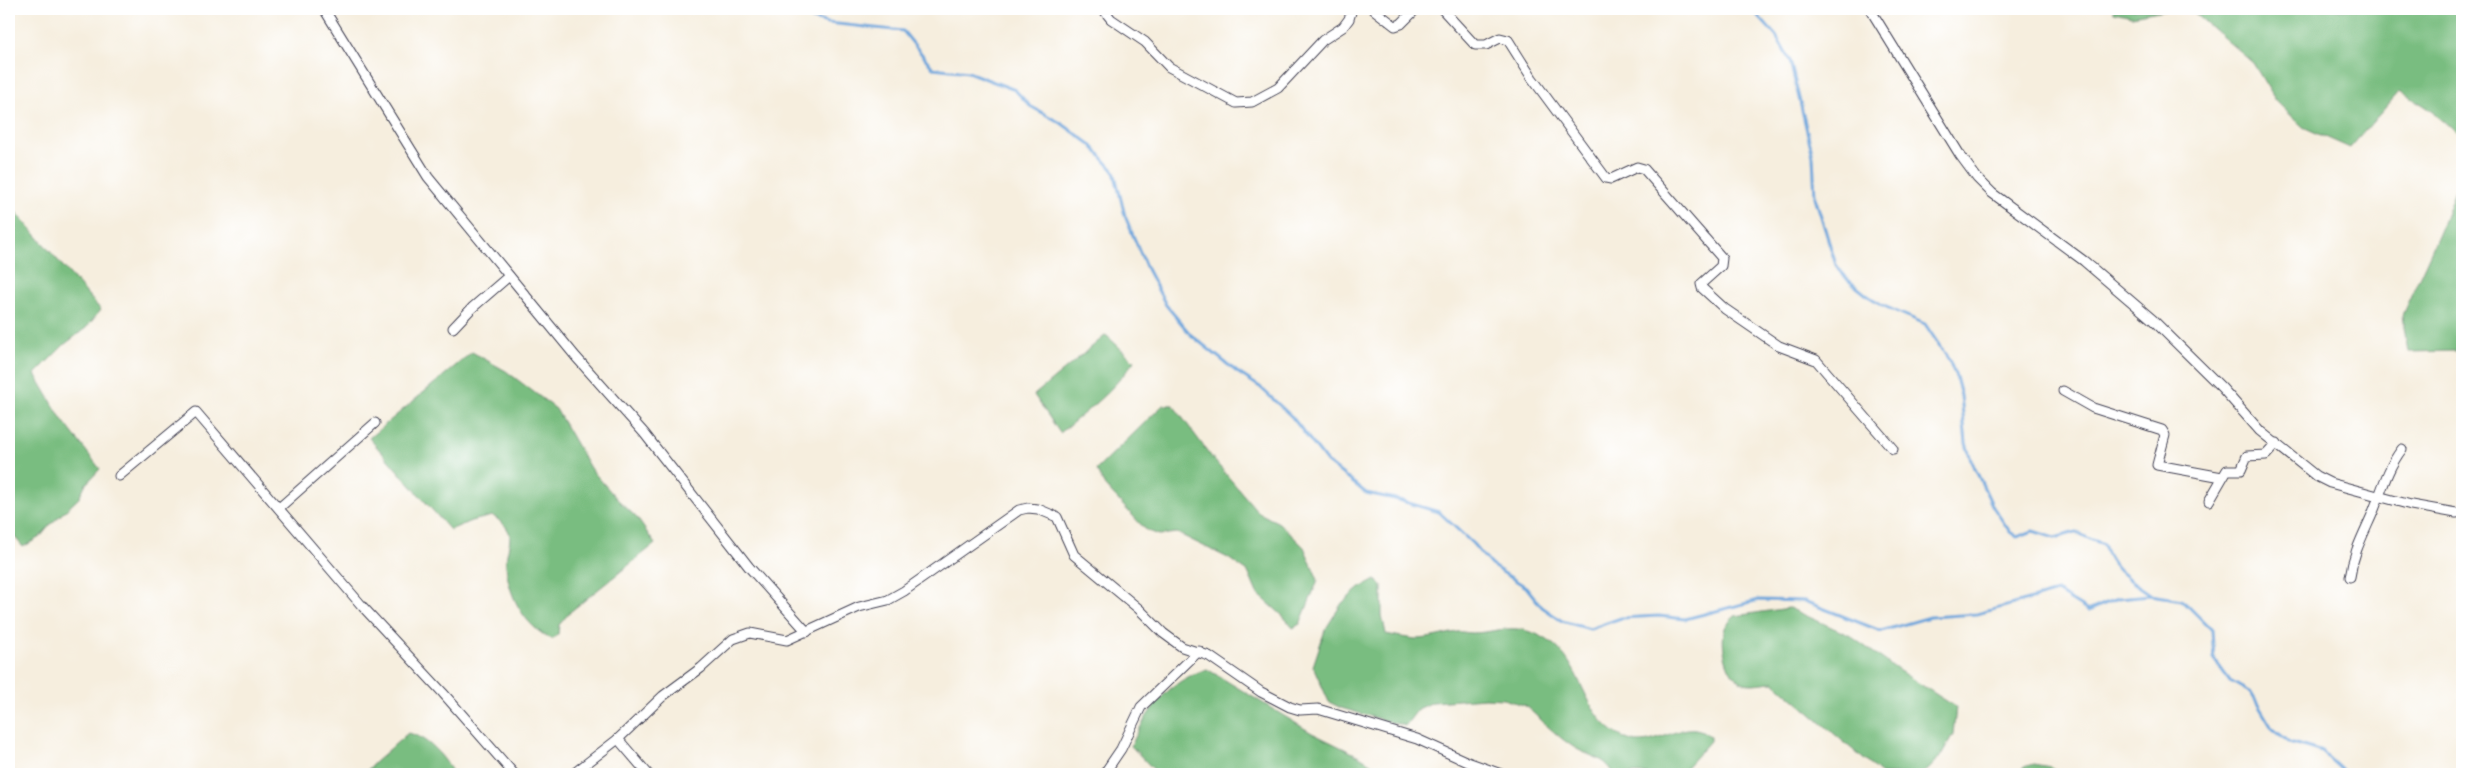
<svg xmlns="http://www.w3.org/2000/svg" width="2471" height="783" viewBox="0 0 2471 783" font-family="Vollkorn,serif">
	<rect width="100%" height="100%" fill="#fff"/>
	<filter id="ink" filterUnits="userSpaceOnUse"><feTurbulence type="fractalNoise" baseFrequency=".02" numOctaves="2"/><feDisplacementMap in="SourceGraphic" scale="10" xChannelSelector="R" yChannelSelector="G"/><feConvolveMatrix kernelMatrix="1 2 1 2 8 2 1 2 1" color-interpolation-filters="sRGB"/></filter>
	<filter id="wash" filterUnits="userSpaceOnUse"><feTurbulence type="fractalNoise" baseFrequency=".0096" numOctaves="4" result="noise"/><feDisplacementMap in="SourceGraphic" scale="20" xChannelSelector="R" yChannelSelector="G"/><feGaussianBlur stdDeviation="1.12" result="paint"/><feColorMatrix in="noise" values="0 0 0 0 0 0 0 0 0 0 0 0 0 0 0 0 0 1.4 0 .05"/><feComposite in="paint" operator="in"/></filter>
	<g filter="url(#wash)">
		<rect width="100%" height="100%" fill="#f6eede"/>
		<g fill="#79bd80" stroke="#4e705e">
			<polygon points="2113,9 2169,9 2132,16 2114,12"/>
			<path d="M2190,9H2462V349L2457,351L2408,352L2402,315L2439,234L2461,174L2459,135C2442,117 2422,102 2399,92L2350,148L2303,127L2276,101L2253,63Z"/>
			<polygon points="9,204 101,310 86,328 65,344 35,374 61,418 100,469 85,485 79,498 51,524 40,537 23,547 9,530"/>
			<path d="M1106,335L1134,361C1114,390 1087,411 1060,433L1034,395Z"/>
			<path d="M472,352L506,371L556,409L590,468L617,499L637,518L655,544L570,612L559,625L558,634L552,639C524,627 507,593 506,563C506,554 510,545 510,536C509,527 500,521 493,516L471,521L450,530L369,438Z"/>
			<polygon points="1163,405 1173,405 1213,459 1259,513 1279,523 1304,547 1318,580 1300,624 1293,628 1283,616 1257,593 1248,572 1228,558 1177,533 1159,535 1146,530 1105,486 1096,470"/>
			<path d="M1375,580L1382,585V615L1386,634C1396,636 1406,638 1416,639C1429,639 1444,634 1457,632C1462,631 1466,633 1472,633C1490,633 1506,626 1524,630C1589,646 1573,715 1626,739C1656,753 1687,712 1710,737V741L1680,774H1614C1605,756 1588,757 1572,746C1555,735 1540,718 1524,705L1503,699L1485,698L1433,702L1419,708L1405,726L1341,708L1329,702L1313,666L1325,630L1342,603L1357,590Z"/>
			<path d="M1789,608L1849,635L1898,670L1956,707L1953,734L1940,757L1928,770L1921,774H1881L1774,682C1764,682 1749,687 1740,681C1726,674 1720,642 1725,628C1727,623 1731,620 1735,616Z"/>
			<path d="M1207,669L1312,733L1361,757L1388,774H1347L1330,766H1321L1314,774H1158L1131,746C1148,709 1167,682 1207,669Z"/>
			<path d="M408,733C426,736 446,758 453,774H364L373,764Z"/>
			<polygon points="2033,764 2051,767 2062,774 2019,774 2024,767"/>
		</g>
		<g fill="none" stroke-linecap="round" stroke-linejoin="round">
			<g stroke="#6ca4db" stroke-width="3">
				<polyline points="777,9 828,23 903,31 933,68 968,72 1015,90 1030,106 1061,123 1090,144 1114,171 1125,216 1147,269 1166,305 1191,335 1237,372 1260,387 1292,417 1327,462 1366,493 1395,499 1439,512 1473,544 1491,565 1526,587 1542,607 1562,621 1590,629 1621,618 1659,616 1685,619 1759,600 1804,601 1881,631 1930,617 1977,614 2057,592 2088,611 2118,598 2150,595 2182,600 2212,630 2214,659 2230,681 2251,693 2272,728 2289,742 2322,752 2346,774"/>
				<path d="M1752,9L1776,36L1790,61L1813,156L1815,197L1836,265L1848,280L1868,296L1884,306L1925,324L1949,360L1956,377L1961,396L1966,443L1971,460L1993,507L2010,532L2017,537L2033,531L2055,538L2076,532L2092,540L2104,544C2110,569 2130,580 2150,594"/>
			</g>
		</g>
	</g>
	<g filter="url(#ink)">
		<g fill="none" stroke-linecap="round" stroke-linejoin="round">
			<defs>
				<g id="minor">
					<polyline points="324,9 428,177 576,357 644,433 749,567 807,632"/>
					<polyline points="1103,9 1111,19 1145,42 1169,67 1236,103 1252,102 1278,88 1323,40 1343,27 1349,19 1352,9"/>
					<polyline points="1373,9 1395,26 1401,24 1416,9"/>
					<polyline points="1442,9 1475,45 1486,45 1500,38 1508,40 1532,78 1606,178 1611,179 1637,167 1644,169 1722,258 1721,266 1701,284 1702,288 1725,309 1779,346 1816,360 1893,449"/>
					<polyline points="1870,9 1960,155 1977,178 1992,193 2084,261 2153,320 2222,388 2260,431 2316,476 2330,483 2411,505 2456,513 2462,512"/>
					<polyline points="453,328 472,308 509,276"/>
					<polyline points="2063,391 2093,408 2162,430 2165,435 2157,465 2222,477"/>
					<polyline points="119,476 196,412 363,607 443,693 514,774"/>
					<polyline points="2209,501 2227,470 2241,470 2247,456 2266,455 2277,443"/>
					<polyline points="279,508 375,423"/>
					<path d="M2350,577C2353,554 2362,537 2371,517C2381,494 2386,470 2402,449"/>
					<polyline points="618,739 648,774"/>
					<polyline points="573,774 618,739 663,696 701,668 733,639 750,633 787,640 859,607 888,600 904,591 1019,510 1028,508 1038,509 1057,517 1074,555 1139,609 1163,633 1182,647 1209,656 1261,692 1290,707 1300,710 1318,709 1417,739 1470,763 1501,774"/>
					<polyline points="1104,774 1121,749 1141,707 1199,651"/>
				</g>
			</defs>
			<use href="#minor" stroke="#424153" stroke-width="11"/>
			<use href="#minor" stroke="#fff" stroke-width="9"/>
		</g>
	</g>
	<rect width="2471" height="783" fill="none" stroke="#fff" stroke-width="30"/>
</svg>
